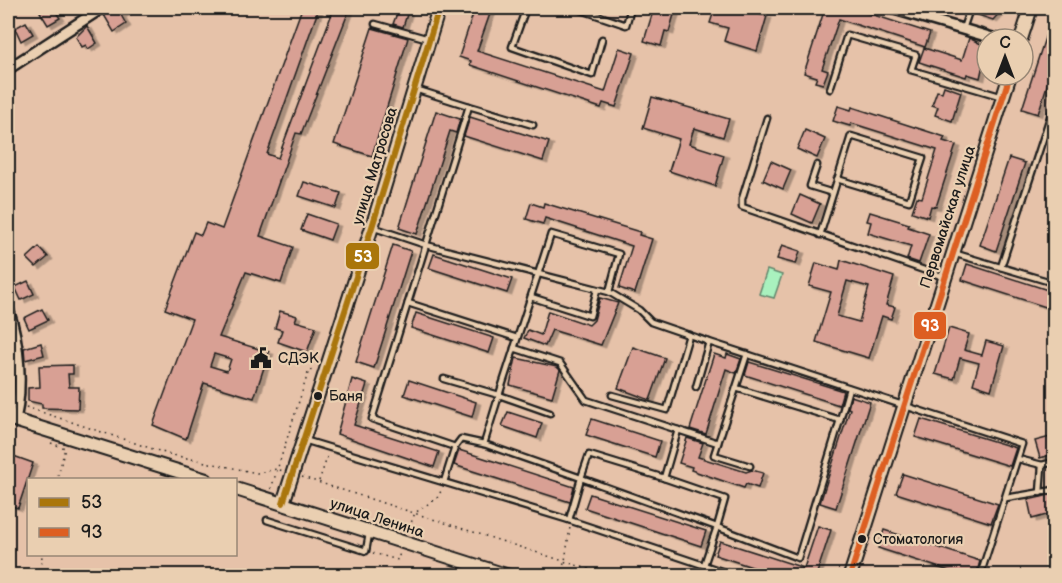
<svg xmlns="http://www.w3.org/2000/svg" width="1062" height="583" viewBox="0 0 1062 583" font-family="'Balsamiq Sans',sans-serif">
	<defs>
		<filter id="shadow"><feDropShadow dx="4.5" dy="2.5" stdDeviation="0" flood-color="#0004"/></filter>
	</defs>
	<rect width="100%" height="100%" fill="#e6c2a9"/>
	<filter id="ink" filterUnits="userSpaceOnUse"><feTurbulence type="fractalNoise" baseFrequency=".0167" numOctaves="2"/><feDisplacementMap in="SourceGraphic" scale="12" xChannelSelector="R" yChannelSelector="G"/><feConvolveMatrix kernelMatrix="1 2 1 2 8 2 1 2 1" color-interpolation-filters="sRGB"/></filter>
	<g filter="url(#ink)">
		<polygon fill="#a9f1be" stroke="#62866d" stroke-width="1.5" points="767,270 782,275 774,298 759,294"/>
		<g fill="#d8a094" stroke="#1c1c1c" stroke-width="1.5" fill-rule="evenodd" filter="url(#shadow)">
			<polygon points="47,8 53,8 60,18 48,25 40,12"/>
			<polygon points="113,8 133,8 121,15 126,24 114,32 104,15"/>
			<path d="M302,8H319L267,154L278,158L334,8H350L301,134L296,133L260,236L293,247L281,283L246,272L219,337L269,352L254,398L204,383L186,439L153,425L192,319L165,309L194,232L201,235L206,223L222,229ZM214,354L231,359L227,371L210,366Z"/>
			<polygon points="399,8 409,8 403,27 393,24"/>
			<polygon points="475,8 492,8 477,51 605,92 619,48 634,53 616,107 603,103 601,108 470,65 471,61 459,57"/>
			<polygon points="654,8 675,11 669,32 665,31 661,46 644,41"/>
			<polygon points="715,8 730,8 767,16 757,51 724,41 728,28 710,23"/>
			<polygon points="825,8 852,8 930,33 925,47 839,19 822,69 828,71 823,84 815,82 817,77 804,73"/>
			<polygon points="981,8 1004,8 993,20 978,15"/>
			<polygon points="1053,13 1054,63 1038,114 1022,109"/>
			<polygon points="26,22 33,34 21,41 15,28"/>
			<polygon points="87,26 97,43 88,49 86,45 82,47 76,37"/>
			<polygon points="372,28 408,38 372,156 334,144"/>
			<polygon points="969,38 987,47 980,78 967,74 966,77 919,62 924,48 962,60"/>
			<polygon points="944,86 961,92 952,121 935,115 938,107 932,105 937,91 942,92"/>
			<polygon points="652,97 729,119 723,137 694,128 689,144 724,155 715,186 669,171 679,139 643,128"/>
			<polygon points="838,106 851,110 852,107 945,137 943,141 956,145 936,207 931,206 928,217 912,212 917,197 922,198 937,150 851,123 850,126 833,121"/>
			<polygon points="436,111 460,119 456,133 450,131 417,234 399,228"/>
			<polygon points="470,117 549,142 543,161 464,136"/>
			<polygon points="805,130 825,139 817,158 797,149"/>
			<polygon points="1009,158 1025,163 996,251 980,245"/>
			<polygon points="771,161 791,170 783,189 763,180"/>
			<polygon points="304,182 341,193 336,208 299,196"/>
			<polygon points="800,195 820,204 812,223 792,214"/>
			<polygon points="531,203 543,207 544,203 640,232 639,235 652,239 635,293 619,288 632,246 545,218 543,224 526,219"/>
			<polygon points="870,212 909,224 908,227 929,234 919,263 907,259 911,246 868,233 871,222 867,221"/>
			<polygon points="307,214 336,224 330,240 301,230"/>
			<polygon points="393,245 411,251 374,368 356,362"/>
			<polygon points="782,245 800,251 796,264 777,259"/>
			<polygon points="39,247 48,257 36,267 27,258"/>
			<polygon points="434,254 512,279 507,293 429,268"/>
			<path d="M841,260L894,277L886,305L895,307L891,319L882,316L869,358L816,342L831,292L809,286L816,263L839,270ZM847,281L869,287L859,322L837,316Z"/>
			<polygon points="967,264 1054,292 1049,308 962,280"/>
			<polygon points="28,281 34,294 21,300 15,287"/>
			<polygon points="600,298 618,303 601,345 552,330 545,346 524,338 528,330 541,335 548,311 589,325 594,320"/>
			<polygon points="42,309 48,320 29,329 24,318"/>
			<polygon points="280,311 297,316 295,321 316,327 307,352 278,342 282,330 275,328"/>
			<polygon points="416,313 494,338 489,353 411,328"/>
			<polygon points="949,328 969,334 964,350 982,355 986,341 1004,346 991,390 973,384 979,363 960,358 954,379 935,374"/>
			<polygon points="41,343 44,355 25,360 24,348"/>
			<polygon points="633,347 665,358 650,400 618,388"/>
			<polygon points="714,354 726,358 727,354 741,359 736,373 726,369 706,434 690,429"/>
			<polygon points="516,358 557,367 560,370 552,397 510,385"/>
			<polygon points="749,362 843,391 839,405 745,375"/>
			<polygon points="73,365 73,374 68,374 69,387 79,387 78,409 42,408 42,404 28,401 28,388 40,387 39,366"/>
			<polygon points="352,379 367,384 354,425 439,452 434,467 337,434"/>
			<polygon points="409,380 476,402 472,417 404,395"/>
			<polygon points="851,396 870,402 836,508 820,503 850,409 848,408"/>
			<polygon points="508,412 542,423 537,438 502,426"/>
			<polygon points="592,419 660,441 655,457 586,435"/>
			<polygon points="921,419 1016,448 1010,466 915,437"/>
			<polygon points="1054,436 1054,454 1040,458 1035,441"/>
			<polygon points="687,438 703,443 698,457 746,472 752,470 763,473 758,488 746,484 744,488 691,470 692,467 679,463"/>
			<polygon points="459,450 574,487 570,502 454,465"/>
			<polygon points="8,454 33,463 18,508 8,505"/>
			<polygon points="903,474 998,504 991,523 896,493"/>
			<polygon points="590,494 706,531 701,546 585,508"/>
			<polygon points="1054,494 1054,513 1032,519 1028,500"/>
			<polygon points="818,526 831,530 816,576 780,576 715,555 720,541 804,568"/>
			<polygon points="884,530 980,561 976,576 965,576 878,548"/>
		</g>
		<g fill="none" stroke-linecap="round" stroke-linejoin="round">
			<defs>
				<g id="lane">
					<polyline points="526,8 512,47 592,75 602,39"/>
					<polyline points="576,8 626,25 631,8"/>
					<polyline points="375,24 429,39"/>
					<polyline points="963,29 970,8"/>
					<polyline points="415,89 469,106 372,419 455,447"/>
					<polyline points="830,89 847,35 916,55 911,70 1003,97"/>
					<polyline points="469,106 533,125"/>
					<polyline points="767,118 742,199 742,207 944,277"/>
					<polyline points="817,165 810,186 833,193"/>
					<polyline points="372,227 426,245 609,292 639,310 651,322 689,335 667,410 612,395"/>
					<polyline points="820,235 851,136 923,158 909,201 837,179"/>
					<polyline points="953,253 1054,283"/>
					<polyline points="1001,267 1054,105"/>
					<polyline points="531,297 590,316 597,290"/>
					<polyline points="408,303 517,338"/>
					<polyline points="689,335 709,342"/>
					<polyline points="514,348 560,363 586,400 718,443"/>
					<polyline points="444,379 499,395 484,444 461,439 455,447 444,482"/>
					<polyline points="696,387 709,342 1022,444 980,576"/>
					<polyline points="736,388 747,354"/>
					<polyline points="550,413 499,395 551,234 619,254 609,292"/>
					<polyline points="840,420 849,388"/>
					<polyline points="678,430 664,478 589,455 581,478 717,527 704,565"/>
					<polyline points="304,440 569,520 736,576"/>
					<polyline points="484,444 581,478 569,520"/>
					<polyline points="1018,459 1042,465 1054,462"/>
					<polyline points="664,478 725,499 717,527 798,558 840,420 736,388 714,455 750,466"/>
					<polyline points="1040,493 1042,465"/>
					<polyline points="1006,498 1054,490"/>
					<polyline points="267,520 366,551 369,534"/>
				</g>
				<g id="street">
					<polyline points="891,8 996,39"/>
					<polyline points="8,69 102,8"/>
					<path d="M8,309C19,342 23,386 15,420"/>
				</g>
				<g id="secondary">
					<polyline points="1021,39 1031,8"/>
					<polyline points="8,418 206,480"/>
					<polyline points="236,489 509,576"/>
					<polyline points="283,503 372,227 439,8"/>
					<polyline points="850,576 1010,75"/>
				</g>
			</defs>
			<use href="#lane" stroke="#1c1c1c" stroke-width="9"/>
			<use href="#street" stroke="#1c1c1c" stroke-width="14"/>
			<use href="#secondary" stroke="#1c1c1c" stroke-width="16"/>
			<g stroke="#1c1c1c" stroke-width="1.5" stroke-dasharray="1.5 4.5" stroke-linecap="butt">
				<polyline points="26,407 168,454 257,473 277,469 283,471"/>
				<polyline points="51,443 65,448 57,480"/>
				<polyline points="302,477 610,576"/>
				<polyline points="319,481 328,455"/>
				<polyline points="271,489 309,370 313,371"/>
				<polyline points="407,533 415,513 438,497 442,489"/>
				<polyline points="373,553 398,560 400,552"/>
				<polyline points="41,576 42,554"/>
				<polyline points="559,576 565,561 570,527"/>
			</g>
			<use href="#lane" stroke="#eacfb1" stroke-width="4.5"/>
			<use href="#street" stroke="#eacfb1" stroke-width="9"/>
			<use href="#secondary" stroke="#eacfb1" stroke-width="12"/>
			<defs>
				<polyline id="bus-1" points="283,503 372,227 439,8"/>
				<polyline id="bus-2" points="850,576 1010,75"/>
			</defs>
			<use href="#bus-1" stroke="#eacfb1" stroke-width="10"/>
			<use href="#bus-2" stroke="#eacfb1" stroke-width="10"/>
			<use href="#bus-1" stroke="#aa760a" stroke-width="6"/>
			<use href="#bus-2" stroke="#dd5e21" stroke-width="6"/>
		</g>
	</g>
	<defs>
		<symbol id="civic-bare" viewBox="-9 -9 18 18"><path d="M-.6-6.5H3V-4.5H.6V-3L4-1V1h2V6H-6V1h2V-1L-.6-3ZM-1.2 2.5V6h2.4V2.5Z" fill="#1c1c1c" stroke="#eacfb1" stroke-width="2.5" paint-order="stroke"/></symbol>
	</defs>
	<g fill-rule="evenodd">
		<use href="#civic-bare" x="246" y="343" width="30" height="30"/>
	</g>
	<g fill="#1c1c1c" stroke="#eacfb1" stroke-width="2">
		<circle cx="318" cy="396" r="5"/>
		<circle cx="862" cy="539" r="5"/>
	</g>
	<g text-anchor="middle" dominant-baseline="central" stroke-width="4.5" stroke-linejoin="round" paint-order="stroke">
		<g font-size="14" fill="#1c1c1c" stroke="#eacfb1" text-anchor="start">
			<text x="329" y="396">Баня</text>
			<text x="873" y="539">Стоматология</text>
		</g>
		<g font-size="15" fill="#1c1c1c" stroke="#eacfb1">
			<text transform="translate(375 166) rotate(-73)">улица Матросова</text>
			<text transform="translate(948 217) rotate(-72)">Первомайская улица</text>
			<text transform="translate(377 518) rotate(18)">улица Ленина</text>
		</g>
		<g font-size="15" fill="#1c1c1c" stroke="#eacfb1" text-anchor="start">
			<text x="278" y="358">СДЭК</text>
		</g>
	</g>
	<g stroke="#eacfb1" stroke-width="2">
		<rect x="345" y="242" width="35" height="28" rx="6" fill="#aa760a"/>
		<rect x="913" y="311" width="34" height="29" rx="6" fill="#dd5e21"/>
	</g>
	<g font-size="16" text-anchor="middle" font-weight="bold" fill="#fff">
		<text x="363" y="262">53</text>
		<text x="930" y="331">93</text>
	</g>
	<rect width="1062" height="583" fill="none" stroke="#eacfb1" stroke-width="30"/>
	<rect x="15" y="15" width="1032" height="553" fill="none" stroke="#1c1c1c" stroke-width="2" filter="url(#ink)"/>
	<rect x="27" y="478" width="210" height="78" fill="#eacfb1" stroke="#988775" stroke-width="1.5"/>
	<rect x="39" y="498" width="30" height="9" fill="#aa760a" stroke="#988775" stroke-width="1.5"/>
	<text x="81" y="508" font-size="18" fill="#1c1c1c">53</text>
	<rect x="39" y="528" width="30" height="9" fill="#dd5e21" stroke="#988775" stroke-width="1.5"/>
	<text x="81" y="538" font-size="18" fill="#1c1c1c">93</text>
	<g transform="translate(1005 57)"><circle r="28" fill="#eacfb1" stroke="#988775" stroke-width="1.5"/>
	<path d="M0-4.5L10 22L0 15L-10 22Z" fill="#1c1c1c"/>
	<text y="-9" font-size="16" font-weight="bold" text-anchor="middle" fill="#1c1c1c">С</text>
	</g>
</svg>
